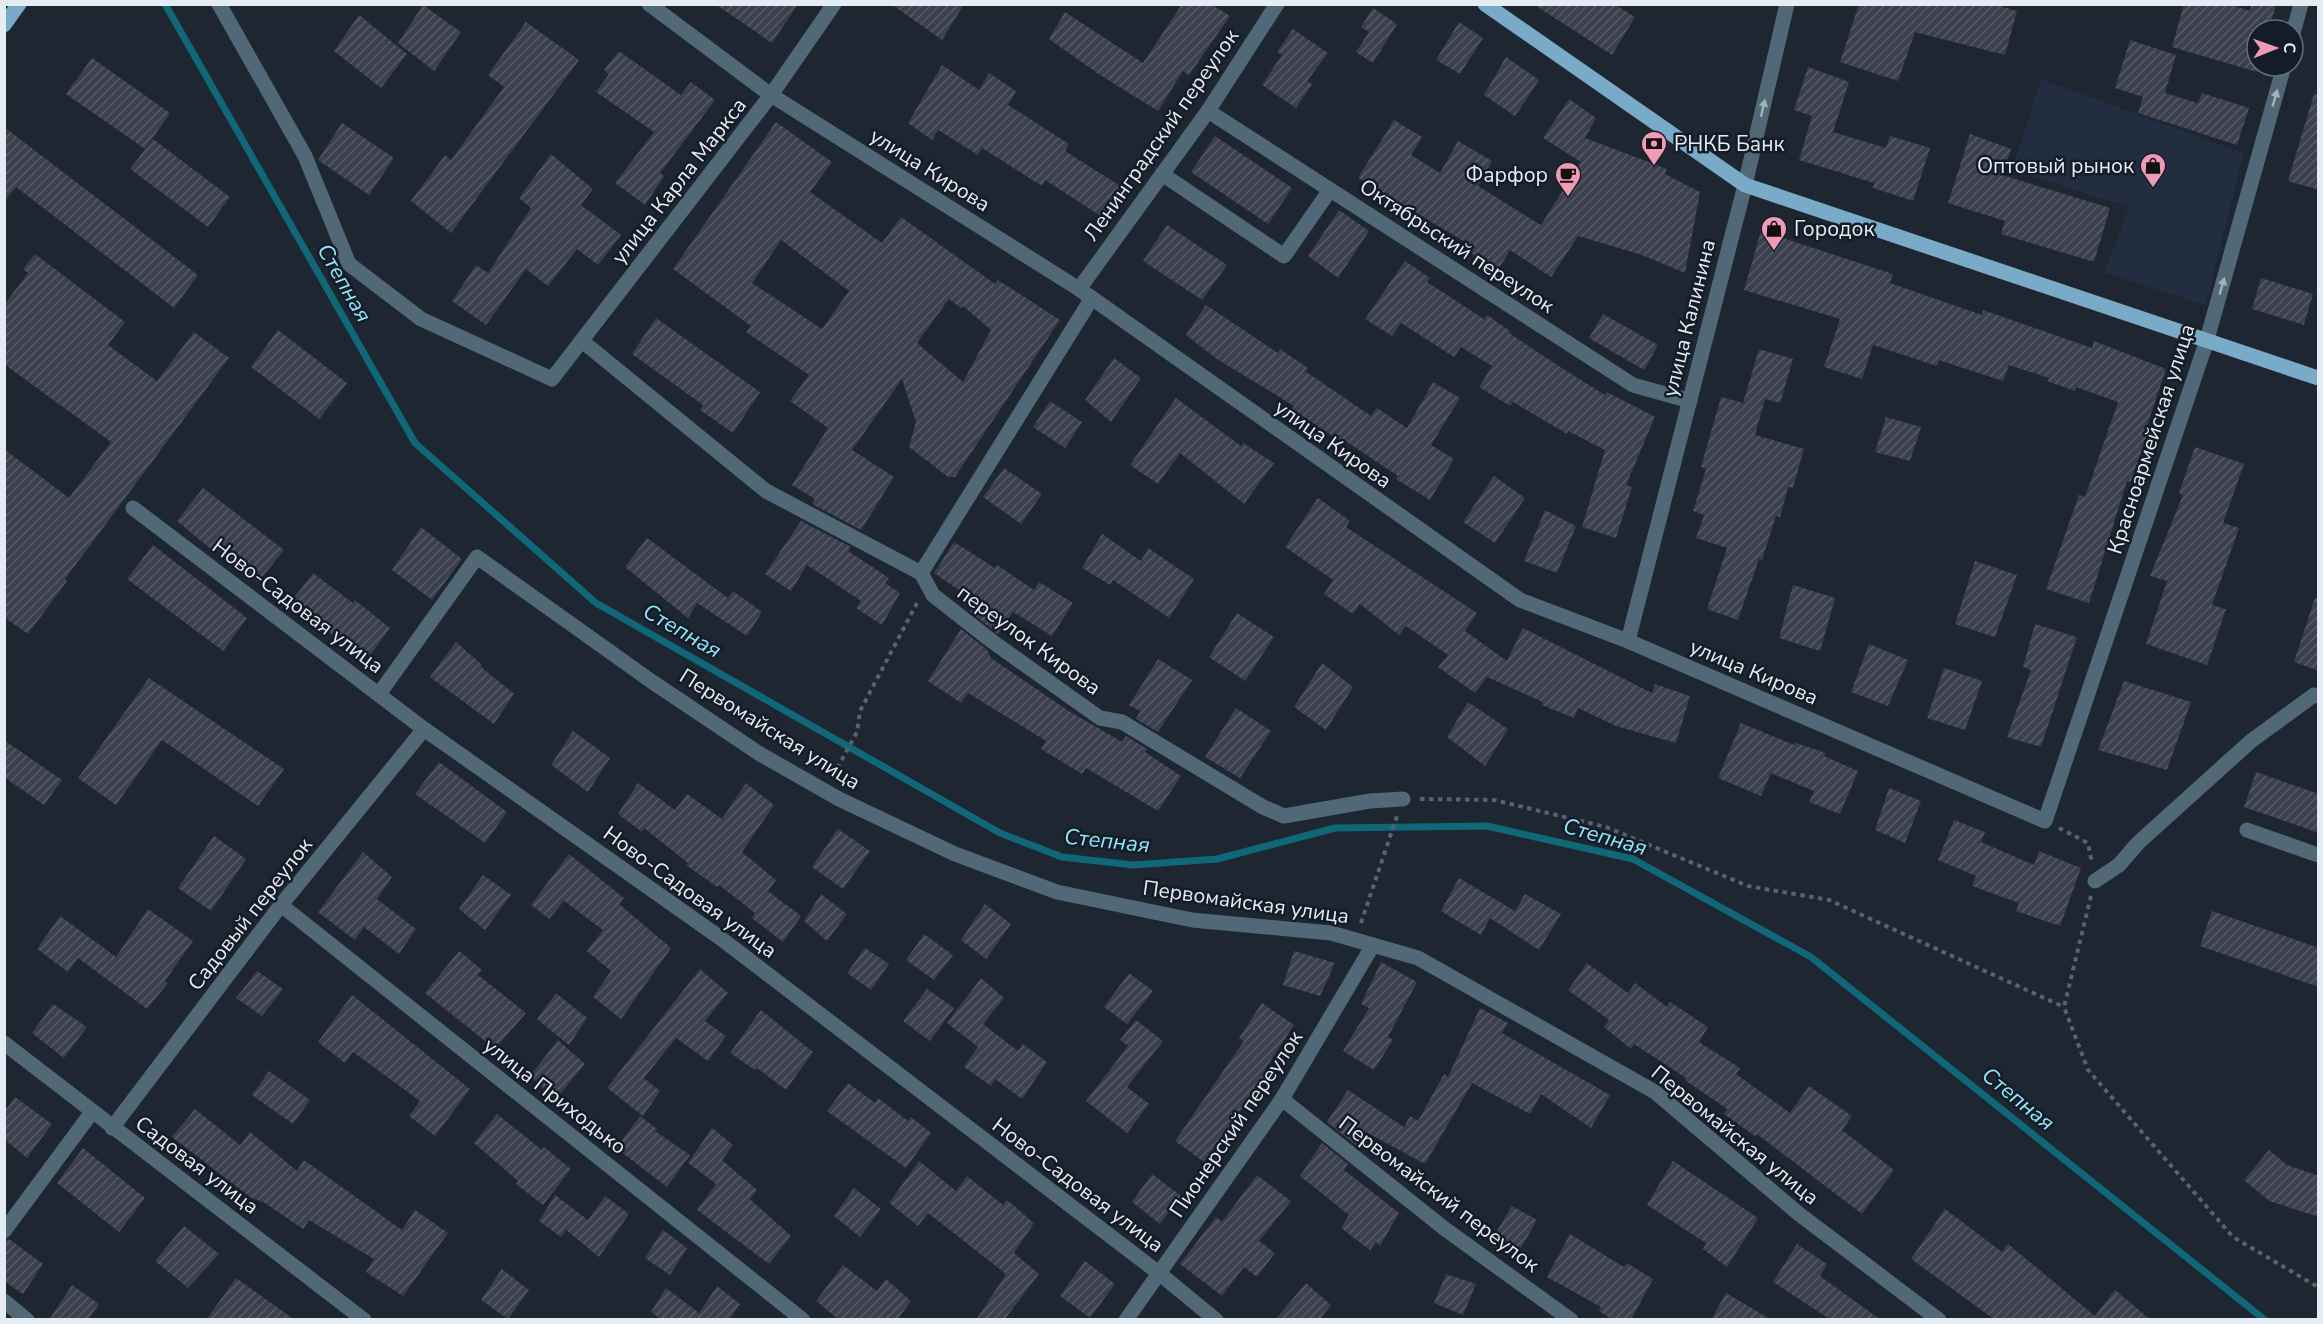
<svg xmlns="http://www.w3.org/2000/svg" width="2323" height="1324" viewBox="0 0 2323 1324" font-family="'Nunito Sans',sans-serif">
	<defs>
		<pattern id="building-hatch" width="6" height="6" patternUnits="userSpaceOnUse" patternTransform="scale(1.5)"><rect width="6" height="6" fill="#3c3f4d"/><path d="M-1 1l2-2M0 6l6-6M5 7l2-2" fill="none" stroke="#585b67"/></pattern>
	</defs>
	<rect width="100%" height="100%" fill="#1d2631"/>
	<polygon fill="#222e3f" points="2041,79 2244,153 2206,305 2104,273 2129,207 2012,170"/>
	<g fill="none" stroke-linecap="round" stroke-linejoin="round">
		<polyline stroke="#0f6778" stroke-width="7" points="165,4 415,443 596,603 1000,833 1062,857 1133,865 1217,859 1335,828 1487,826 1633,859 1811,957 2265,1320"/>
	</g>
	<g fill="url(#building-hatch)" fill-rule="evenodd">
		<polygon points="715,4 798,4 772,43"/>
		<polygon points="891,4 964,4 942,40"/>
		<polygon points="1182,4 1211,4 1230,16 1189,75 1183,71 1158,111 1100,75 1049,39 1065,12 1143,63"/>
		<polygon points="1533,4 1614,4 1635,17 1612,55"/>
		<polygon points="1859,4 1993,4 2017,11 2005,55 1915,32 1898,81 1840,62"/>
		<polygon points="2184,4 2228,4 2250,11 2252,4 2276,4 2269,30 2257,30 2257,72 2172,47"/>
		<polygon points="423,5 461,32 434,71 398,43"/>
		<polygon points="1373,8 1397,24 1373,63 1356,52 1369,32 1361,27"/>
		<polygon points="359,15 407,54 381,88 334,51"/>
		<polygon points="526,22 579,60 451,233 411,201 445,155 451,160 504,87 488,75"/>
		<polygon points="1459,22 1483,38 1460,74 1436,60"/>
		<polygon points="1293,29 1328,53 1307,81 1312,84 1296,108 1262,85 1282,55 1277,52"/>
		<polygon points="2130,40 2176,55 2165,93 2198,103 2202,93 2249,108 2237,145 2138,113 2143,97 2115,88"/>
		<polygon points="619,51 681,95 691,82 715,100 660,173 664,176 645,205 615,183 654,132 596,92 609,74 604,70"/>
		<polygon points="1506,57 1539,80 1515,116 1484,95"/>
		<polygon points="92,58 170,113 145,149 66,94"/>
		<polygon points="942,65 979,90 989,73 1016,91 1008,105 1069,144 1065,151 1125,189 1107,220 1045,180 1042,186 982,148 978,155 938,130 932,140 908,123"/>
		<polygon points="1808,67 1849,82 1833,132 1886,148 1890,136 1930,148 1913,201 1873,188 1874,183 1799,160 1812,116 1794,110"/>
		<polygon points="2314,94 2319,95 2319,190 2288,181"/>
		<polygon points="1569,99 1596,118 1585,138 1667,169 1665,174 1700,192 1685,273 1642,255 1578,236 1551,277 1510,250 1498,270 1466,250 1470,245 1358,178 1394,120 1422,137 1411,155 1440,173 1458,141 1492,161 1478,186 1541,225 1581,162 1543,138"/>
		<path d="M776,122L832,162L810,192L882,243L901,217L995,284L998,280L1060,320L955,477H948L909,447L916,422L902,379L852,450L894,477L861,530L812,504L815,499L792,485L828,428L790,401L809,375L746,332L751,326L673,269ZM781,240L849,291L822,329L752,283ZM949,299L961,308L963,306L991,330L963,382L917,343Z"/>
		<polygon points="342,123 394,158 369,195 318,160"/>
		<polygon points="4,127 198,275 174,308 16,187 4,202"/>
		<polygon points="1970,134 2011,149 2002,175 2110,208 2094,262 2001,234 2005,221 1948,203"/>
		<polygon points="1215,136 1292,188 1268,224 1191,172"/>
		<polygon points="153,139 230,197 208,227 130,169"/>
		<polygon points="551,154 593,189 581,205 621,235 598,265 577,249 548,286 526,269 486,325 452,301 476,265 488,273 531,208 519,198"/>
		<polygon points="1339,210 1369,231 1338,278 1308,256"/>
		<polygon points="1167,225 1227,265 1202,300 1143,261"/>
		<polygon points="1761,231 1893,274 1890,283 1982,315 1983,310 2092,348 2094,341 2166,369 2145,431 2148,432 2131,482 2127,481 2089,603 2046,589 2079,495 2085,497 2118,402 2076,387 2075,391 2047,381 2049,378 2009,365 2003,381 1939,360 1937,366 1873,345 1862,379 1824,367 1840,319 1744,290"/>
		<polygon points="35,254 125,322 108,345 157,381 194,332 229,358 65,579 67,581 28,634 4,617 4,449 69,498 111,442 4,364 4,305 28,273 23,269"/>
		<polygon points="1405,261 1430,278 1427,282 1484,319 1487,315 1510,331 1509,333 1565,370 1605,395 1607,392 1655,417 1626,485 1632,487 1616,538 1582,527 1605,450 1568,431 1567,434 1513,402 1510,406 1479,387 1492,366 1461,347 1454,357 1401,323 1392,336 1365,319"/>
		<polygon points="2261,278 2313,294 2304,325 2252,309"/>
		<polygon points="1206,305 1278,353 1280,349 1308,368 1305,371 1371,416 1377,408 1407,428 1433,382 1460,398 1431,445 1454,459 1430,500 1396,479 1398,476 1344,440 1342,442 1292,409 1294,406 1217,359 1186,335"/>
		<polygon points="1603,314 1658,345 1644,370 1589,338"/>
		<polygon points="656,318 760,392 733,433 700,410 703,405 632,354"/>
		<polygon points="278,330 347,383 319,419 251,367"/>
		<polygon points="1759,349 1793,359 1780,403 1765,399 1755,435 1804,449 1793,488 1788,487 1780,517 1776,516 1762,560 1759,559 1738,620 1707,609 1727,548 1696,538 1704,515 1693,511 1706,469 1701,467 1721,397 1743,403"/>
		<polygon points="1114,358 1141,378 1111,422 1085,400"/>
		<polygon points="1176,398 1241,446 1243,443 1274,463 1244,504 1180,453 1158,484 1130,465"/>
		<polygon points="1050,401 1082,422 1065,448 1033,427"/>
		<polygon points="1886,417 1921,427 1910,461 1875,452"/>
		<polygon points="2195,447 2244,464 2223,523 2239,528 2212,605 2226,609 2207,665 2146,644 2167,581 2150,576 2183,495 2179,493"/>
		<polygon points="1004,468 1042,494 1021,524 983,497"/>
		<polygon points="1494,476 1525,498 1495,543 1463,522"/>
		<polygon points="203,488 284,550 258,582 214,547 212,550 177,521"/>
		<polygon points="1318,498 1350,521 1346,527 1477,613 1465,631 1507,661 1523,628 1652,693 1655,684 1690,696 1676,743 1616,726 1578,708 1574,718 1542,705 1543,702 1487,677 1475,693 1438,667 1448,655 1406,626 1399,635 1360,604 1353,614 1324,594 1333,580 1285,547"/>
		<polygon points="1545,510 1576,526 1557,573 1524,561"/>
		<polygon points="801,521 851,547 848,551 889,578 885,583 900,593 882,625 856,608 861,601 807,565 791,591 765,574"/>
		<polygon points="421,527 462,559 432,600 392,570"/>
		<polygon points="1102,534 1141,561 1148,548 1194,579 1169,618 1113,580 1110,585 1082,568"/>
		<polygon points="647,538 728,598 733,591 762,612 747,636 697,603 688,618 625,567"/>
		<polygon points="954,542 995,568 997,565 1034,590 1039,582 1073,603 1052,636 1013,612 998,634 972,613 969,609 975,601 934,573"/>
		<polygon points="153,545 247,618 223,651 127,579"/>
		<polygon points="1975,561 2017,575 1995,637 1955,624"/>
		<polygon points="313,573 353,603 355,600 390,628 366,661 291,602"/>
		<polygon points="1793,585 1835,598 1820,651 1779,638"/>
		<polygon points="2315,598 2319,599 2319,671 2294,662"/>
		<polygon points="1237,613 1274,637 1245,681 1209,657"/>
		<polygon points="2035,624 2077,637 2041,747 2007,737 2031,670 2023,667"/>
		<polygon points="961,629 987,650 991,658 1067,710 1122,742 1126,736 1147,749 1145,752 1181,776 1158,811 1086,768 1082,774 1041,749 1046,741 968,693 961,703 928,681"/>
		<polygon points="456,642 482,665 481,667 514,694 494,724 430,677"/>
		<polygon points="1869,644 1908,660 1888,706 1851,692"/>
		<polygon points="1158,659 1192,680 1158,732 1136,719 1140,711 1129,705"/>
		<polygon points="1322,663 1353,687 1326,730 1294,707"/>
		<polygon points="1944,668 1982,681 1965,730 1927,718"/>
		<polygon points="149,678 284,769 258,806 162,740 116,805 78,778"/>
		<polygon points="2124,681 2191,702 2167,770 2098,750"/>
		<polygon points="1468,702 1508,729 1485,766 1447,737"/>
		<polygon points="1236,708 1271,731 1240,778 1205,757"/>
		<polygon points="1741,723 1794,745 1796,743 1826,753 1824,756 1858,771 1840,814 1809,802 1814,791 1771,773 1761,796 1718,778"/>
		<polygon points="573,731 610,758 588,792 551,765"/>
		<polygon points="4,740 62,780 44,805 4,777"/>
		<polygon points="439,762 507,812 485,843 415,794"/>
		<polygon points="2256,772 2319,794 2319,833 2244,807"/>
		<polygon points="638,783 675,810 687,794 722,819 746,783 774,805 742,852 776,880 768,891 801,916 783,942 752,918 755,913 719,885 717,887 686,865 688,863 644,828 642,832 618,814"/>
		<polygon points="1889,788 1921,801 1905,843 1875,830"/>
		<polygon points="1954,820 1985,832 1981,842 2034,865 2039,851 2081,868 2060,926 2016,911 2019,903 1972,886 1976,876 1938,860"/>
		<polygon points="838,829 870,851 843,889 812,867"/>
		<polygon points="214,836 246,859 211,911 178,888"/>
		<polygon points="363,852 392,877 377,899 416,929 399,954 364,927 355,940 318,912"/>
		<polygon points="569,854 624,898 619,904 671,948 621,1019 593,997 611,971 587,951 603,930 564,901 549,919 531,905"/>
		<polygon points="483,875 511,895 485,930 459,909"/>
		<polygon points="1459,878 1515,911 1525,894 1561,914 1539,950 1490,918 1481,935 1441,911"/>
		<polygon points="821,894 847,914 827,941 804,921"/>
		<polygon points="985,904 1011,924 986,959 961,940"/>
		<polygon points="148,909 193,941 165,981 168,983 147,1009 78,958 68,972 37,949 60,916 116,957"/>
		<polygon points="2212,911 2319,948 2319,987 2200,946"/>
		<polygon points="924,934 953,955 934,980 906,960"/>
		<polygon points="865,948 889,964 871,990 847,973"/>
		<polygon points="459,951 482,970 478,975 526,1013 495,1049 425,993"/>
		<polygon points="1294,951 1335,963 1320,996 1283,985"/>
		<polygon points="1381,962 1417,982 1388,1037 1393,1040 1374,1070 1343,1051 1369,1008 1361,1004"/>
		<polygon points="1587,963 1628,993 1635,983 1667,1007 1670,1002 1708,1027 1699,1042 1740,1068 1736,1074 1790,1113 1809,1086 1852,1116 1842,1130 1894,1170 1862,1214 1757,1134 1755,1136 1724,1114 1727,1109 1685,1080 1686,1078 1634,1044 1631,1049 1604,1027 1609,1020 1568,990"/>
		<polygon points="700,969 728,993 705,1021 726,1036 708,1061 676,1038 644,1078 660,1091 643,1116 607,1088"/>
		<polygon points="257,971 283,989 262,1016 236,998"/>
		<polygon points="1129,973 1153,991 1127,1024 1104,1007"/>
		<polygon points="981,978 1004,998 983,1024 1018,1051 1023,1044 1047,1062 1022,1099 995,1079 991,1086 964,1067 978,1047 947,1023"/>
		<polygon points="927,989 954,1008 930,1041 903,1021"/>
		<polygon points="556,993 587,1018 569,1045 537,1019"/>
		<polygon points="352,995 470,1089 435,1136 409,1116 420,1101 353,1052 345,1063 318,1042"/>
		<polygon points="1262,1003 1294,1025 1265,1069 1268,1072 1204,1162 1175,1141 1244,1041 1239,1038"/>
		<polygon points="53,1004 87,1027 64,1058 32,1033"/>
		<polygon points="1480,1008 1508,1023 1502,1033 1610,1095 1591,1128 1541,1094 1530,1114 1472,1083 1425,1164 1366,1132 1357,1146 1327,1122 1348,1090 1404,1127 1410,1116 1418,1121 1444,1074 1448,1077"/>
		<polygon points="761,1010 813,1052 786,1090 757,1068 755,1070 730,1053"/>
		<polygon points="1136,1020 1163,1041 1127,1087 1149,1104 1127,1133 1086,1101 1128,1046 1120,1040"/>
		<polygon points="558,1040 585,1064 556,1099 530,1076"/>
		<polygon points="269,1071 310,1100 293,1124 252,1095"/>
		<polygon points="848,1083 875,1103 878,1098 908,1121 911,1117 931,1133 906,1168 827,1111"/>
		<polygon points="15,1097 52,1124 27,1158 4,1139 4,1112"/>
		<polygon points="195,1109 240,1145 250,1132 297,1171 304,1160 402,1230 415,1210 448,1233 403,1296 366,1272 374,1259 309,1220 303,1229 265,1203 250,1197 172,1137"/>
		<polygon points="497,1114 542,1150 544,1147 571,1169 543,1205 516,1184 518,1181 474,1143"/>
		<polygon points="640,1116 657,1129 655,1131 690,1155 667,1187 616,1148"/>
		<polygon points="712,1128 733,1145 722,1160 757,1190 750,1199 791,1236 769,1264 697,1210 716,1184 688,1163"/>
		<polygon points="1322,1143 1348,1164 1344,1170 1399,1213 1380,1246 1376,1242 1370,1250 1341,1228 1349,1215 1300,1176"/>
		<polygon points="83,1148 145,1198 119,1232 57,1183"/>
		<polygon points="2269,1150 2287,1165 2319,1176 2319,1217 2269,1201 2244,1180"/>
		<polygon points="919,1161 956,1191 967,1176 1003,1205 1007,1200 1034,1223 1014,1253 1039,1274 1004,1320 976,1320 1006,1274 928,1213 918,1226 889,1203"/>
		<polygon points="1673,1161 1758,1218 1727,1267 1703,1249 1706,1243 1647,1205"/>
		<polygon points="1152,1174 1181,1196 1160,1224 1132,1202"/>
		<polygon points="1257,1175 1291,1201 1259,1241 1275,1253 1257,1277 1244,1267 1222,1296 1180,1264 1216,1217 1222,1222"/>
		<polygon points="854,1188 881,1209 860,1237 834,1216"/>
		<polygon points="555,1195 588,1220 605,1196 629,1214 599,1257 566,1230 561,1237 539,1221"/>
		<polygon points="1512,1206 1537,1220 1515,1258 1489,1244"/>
		<polygon points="1945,1209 2002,1252 2008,1244 2095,1316 2115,1290 2151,1320 1995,1320 1911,1259"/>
		<polygon points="184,1226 219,1254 188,1288 155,1261"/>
		<polygon points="663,1230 687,1248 670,1275 645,1258"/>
		<polygon points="1570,1234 1624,1267 1627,1263 1653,1279 1631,1320 1613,1320 1599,1311 1601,1307 1547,1277"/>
		<polygon points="9,1239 43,1264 23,1294 4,1281 4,1241"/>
		<polygon points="1797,1244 1827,1264 1820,1276 1881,1320 1831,1320 1773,1282"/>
		<polygon points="1085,1261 1115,1284 1090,1318 1060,1296"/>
		<polygon points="843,1265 877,1291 886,1279 911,1301 897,1320 839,1320 816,1301"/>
		<polygon points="502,1269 529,1290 508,1319 481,1300"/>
		<polygon points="1446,1274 1476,1284 1463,1315 1434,1303"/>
		<polygon points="236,1278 295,1320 206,1320"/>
		<polygon points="1306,1283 1331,1305 1319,1320 1275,1320"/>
		<polygon points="72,1285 99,1304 88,1320 49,1320"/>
		<polygon points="717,1286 740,1304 729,1320 662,1320 651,1312 666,1288 699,1313"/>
		<polygon points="1726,1293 1772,1320 1711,1320"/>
	</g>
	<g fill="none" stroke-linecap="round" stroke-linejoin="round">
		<g stroke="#5a626c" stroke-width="4" stroke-dasharray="4.5 4.5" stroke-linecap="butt">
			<polyline points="833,776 857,732 860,711 917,603"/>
			<polyline points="1420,799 1494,800 1606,827 1748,886 1829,900 2064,1007"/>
			<polyline points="2059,828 2088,843 2092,863"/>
			<polyline points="2091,896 2064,1007 2088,1070 2233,1237 2318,1287"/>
			<polyline points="1361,923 1397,816"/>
		</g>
		<g stroke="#516876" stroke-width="15">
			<polyline points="219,4 305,156 349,264 421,319 552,379 771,95 834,4"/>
			<polyline points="649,4 771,95 1079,289 1520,600 1628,641 2045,821 2206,343 2284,66"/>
			<polyline points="2293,33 2301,4"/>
			<polyline points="1208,111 1633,385 1690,401"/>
			<polyline points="1162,174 1284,256 1330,190"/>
			<polyline points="1079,289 1208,111 1277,4"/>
			<polyline points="582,341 766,491 921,573 933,595 993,642 1100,718 1122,722 1263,807 1284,816 1370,801 1403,799"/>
			<polyline points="133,508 424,729 719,937 1160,1274 1216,1320"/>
			<polyline points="921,573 1092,298"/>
			<polyline points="1628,641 1745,185 1787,4"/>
			<polyline points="379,694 477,557 651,681 760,754 839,799 955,854 1057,892 1192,920 1331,933 1418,958 1655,1092 1799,1214 1939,1320"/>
			<polyline points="2247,830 2318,855"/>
			<polyline points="2095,881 2119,865 2138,843 2251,741 2314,695 2318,696"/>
			<polyline points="281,905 803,1320"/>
			<polyline points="4,1043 364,1320"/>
			<polyline points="1282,1099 1445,1229 1571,1320"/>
			<polyline points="112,1128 281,905 424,729"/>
			<polyline points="4,1231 92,1112"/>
			<polyline points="4,1301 27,1320"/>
			<polyline points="1126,1320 1282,1099 1373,945"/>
		</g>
		<g stroke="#79aac8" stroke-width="15">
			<polyline points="1485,4 1745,185 2318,378"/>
			<polyline points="4,25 19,4"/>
		</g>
	</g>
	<defs><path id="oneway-solid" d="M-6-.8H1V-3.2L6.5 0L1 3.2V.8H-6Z" transform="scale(1.5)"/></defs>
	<g fill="#a3b1bb">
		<use href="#oneway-solid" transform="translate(2275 98) rotate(-74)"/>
		<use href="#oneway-solid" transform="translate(1763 108) rotate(-77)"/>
		<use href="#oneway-solid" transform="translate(2222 286) rotate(-74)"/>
	</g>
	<defs>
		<symbol id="bank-pin" viewBox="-11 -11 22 30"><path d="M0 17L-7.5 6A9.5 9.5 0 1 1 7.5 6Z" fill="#f09ab7" stroke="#141c27"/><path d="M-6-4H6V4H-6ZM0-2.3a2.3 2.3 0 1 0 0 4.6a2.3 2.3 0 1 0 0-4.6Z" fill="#111"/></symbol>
		<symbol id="shop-pin" viewBox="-11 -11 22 30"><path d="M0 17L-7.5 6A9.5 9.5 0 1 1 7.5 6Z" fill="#f09ab7" stroke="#141c27"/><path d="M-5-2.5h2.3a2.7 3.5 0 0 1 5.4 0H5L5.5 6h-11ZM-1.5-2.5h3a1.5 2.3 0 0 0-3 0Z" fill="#111"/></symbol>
		<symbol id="cafe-pin" viewBox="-11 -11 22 30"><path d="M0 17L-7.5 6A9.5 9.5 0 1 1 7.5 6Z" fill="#f09ab7" stroke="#141c27"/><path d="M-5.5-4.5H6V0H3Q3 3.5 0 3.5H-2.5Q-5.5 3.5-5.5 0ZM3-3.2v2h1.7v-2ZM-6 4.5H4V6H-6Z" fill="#111"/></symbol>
	</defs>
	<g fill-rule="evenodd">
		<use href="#bank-pin" x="1639" y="129" width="30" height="40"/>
		<use href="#shop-pin" x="2138" y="151" width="30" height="40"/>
		<use href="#cafe-pin" x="1553" y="160" width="30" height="40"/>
		<use href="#shop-pin" x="1759" y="214" width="30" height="40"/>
	</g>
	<g text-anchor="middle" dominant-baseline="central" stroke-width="5" stroke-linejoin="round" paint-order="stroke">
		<g font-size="21" fill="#e6ecf4" stroke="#141c27">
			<text transform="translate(1161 135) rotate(-55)">Ленинградский переулок</text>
			<text transform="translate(930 170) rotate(32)">улица Кирова</text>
			<text transform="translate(679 181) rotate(-52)">улица Карла Маркса</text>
			<text transform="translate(1457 246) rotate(33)">Октябрьский переулок</text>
			<text transform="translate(1689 318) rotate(-76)">улица Калинина</text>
			<text transform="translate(2151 439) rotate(-72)">Красноармейская улица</text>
			<text transform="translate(1333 444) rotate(35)">улица Кирова</text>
			<text transform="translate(298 606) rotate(37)">Ново-Садовая улица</text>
			<text transform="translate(1029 640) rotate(36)">переулок Кирова</text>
			<text transform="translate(1754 672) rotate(23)">улица Кирова</text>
			<text transform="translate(770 729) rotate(32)">Первомайская улица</text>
			<text transform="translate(690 892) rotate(36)">Ново-Садовая улица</text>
			<text transform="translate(1246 902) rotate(8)">Первомайская улица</text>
			<text transform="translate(250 914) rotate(-52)">Садовый переулок</text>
			<text transform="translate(555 1096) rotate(38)">улица Приходько</text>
			<text transform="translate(1236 1124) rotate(-56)">Пионерский переулок</text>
			<text transform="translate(1735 1135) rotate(39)">Первомайская улица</text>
			<text transform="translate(197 1165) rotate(37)">Садовая улица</text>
			<text transform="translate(1078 1185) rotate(37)">Ново-Садовая улица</text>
			<text transform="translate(1439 1194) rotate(37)">Первомайский переулок</text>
		</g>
		<g font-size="21" fill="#e6ecf4" stroke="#141c27" text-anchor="start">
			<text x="1674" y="144">РНКБ Банк</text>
			<text x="2134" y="166" text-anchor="end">Оптовый рынок</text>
			<text x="1548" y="175" text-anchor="end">Фарфор</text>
			<text x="1794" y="229">Городок</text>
		</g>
		<g font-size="22" font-style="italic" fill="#90e6fb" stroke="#141c27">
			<text transform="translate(344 283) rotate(60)">Степная</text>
			<text transform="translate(682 631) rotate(30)">Степная</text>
			<text transform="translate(1605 837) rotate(16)">Степная</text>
			<text transform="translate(1107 841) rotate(6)">Степная</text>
			<text transform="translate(2018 1099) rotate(39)">Степная</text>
		</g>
	</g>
	<rect width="2323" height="1324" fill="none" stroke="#e6ecf4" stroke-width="12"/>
	<g transform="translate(2275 48) rotate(89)"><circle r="28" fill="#141c27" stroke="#686f79" stroke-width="1.5"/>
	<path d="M0-4.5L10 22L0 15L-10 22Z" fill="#f09ab7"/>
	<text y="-9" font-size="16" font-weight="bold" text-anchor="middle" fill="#e6ecf4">С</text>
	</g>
</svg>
